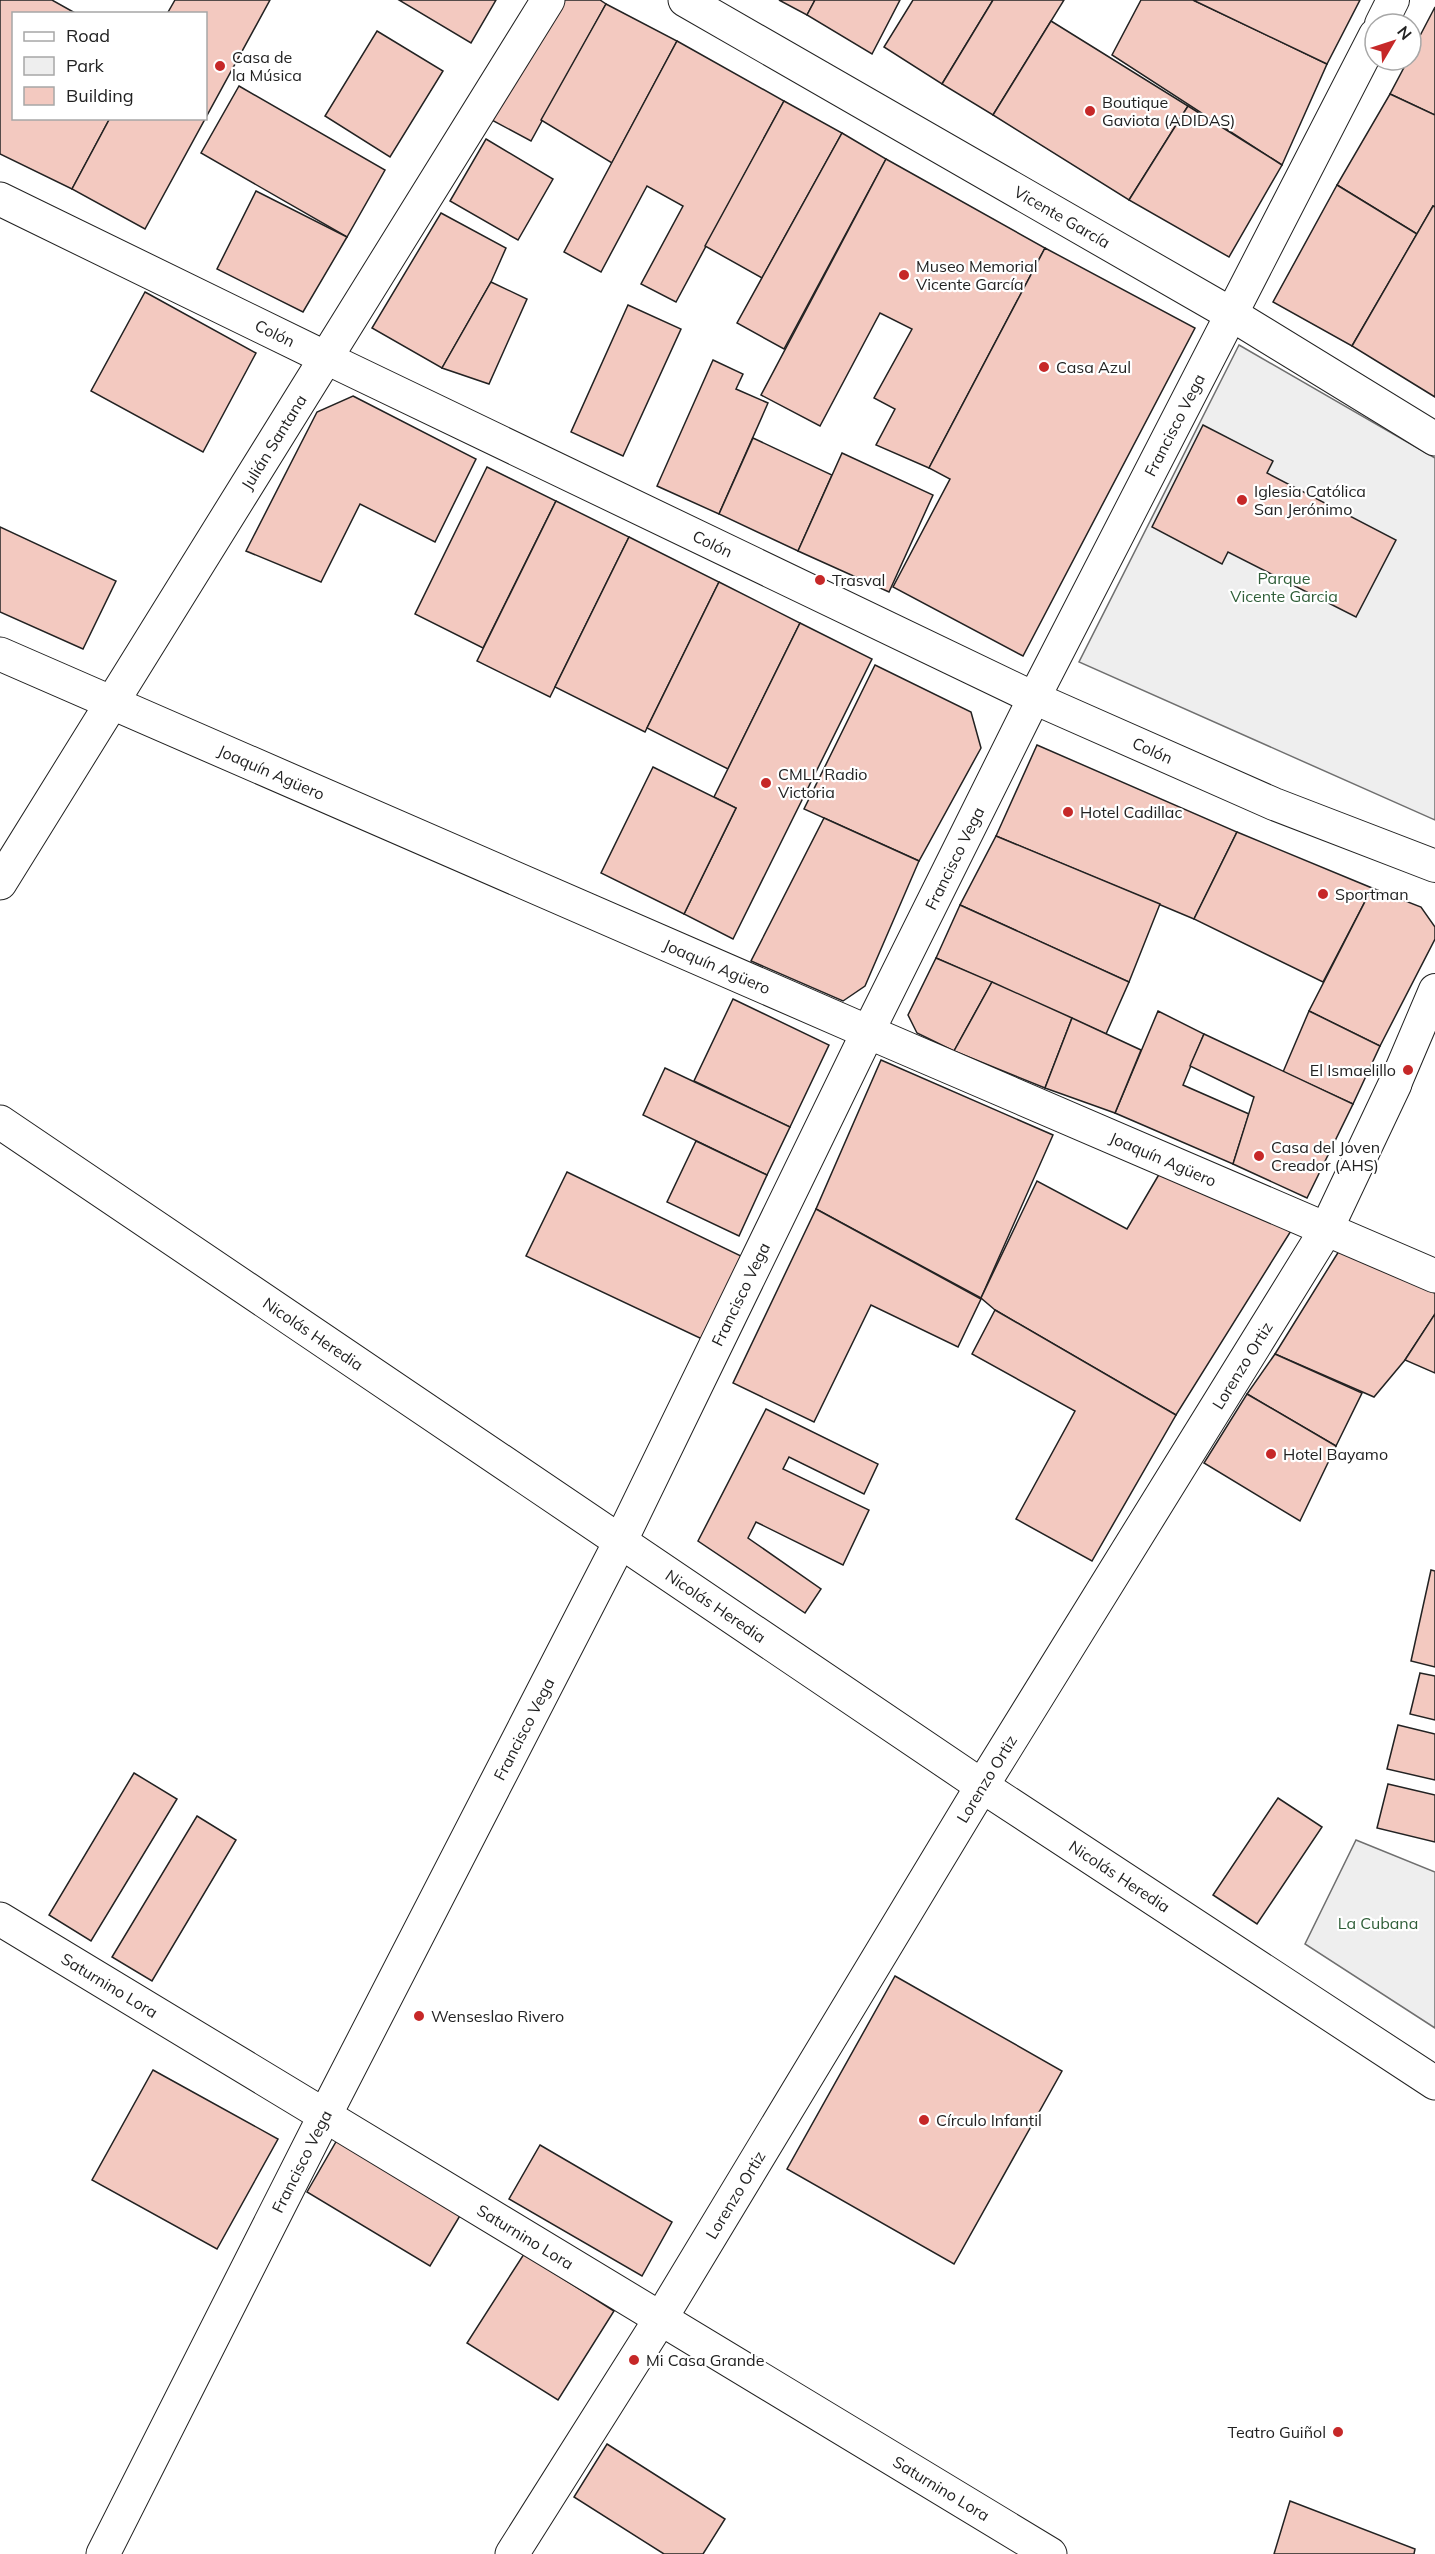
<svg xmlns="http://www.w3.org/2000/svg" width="1435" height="2554" viewBox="0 0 1435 2554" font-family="Mulish,sans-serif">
	<rect width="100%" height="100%" fill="#fff"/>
	<g fill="#eee" stroke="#6f6f6f" stroke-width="1.5">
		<polygon points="1239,345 1435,458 1435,820 1079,662"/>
		<polygon points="1356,1840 1435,1872 1435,2028 1305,1944"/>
	</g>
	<g fill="#f3c9c0" stroke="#222" stroke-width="1.5">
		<polygon points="0,0 52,0 77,14 14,14 14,118 110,118 72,189 0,154"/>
		<polygon points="175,0 270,0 145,229 72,189 110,118 206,118 206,14 167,14"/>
		<polygon points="399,0 496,0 471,43"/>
		<polygon points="563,0 600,0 606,4 531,141 488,118"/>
		<polygon points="779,0 815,0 807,15"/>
		<polygon points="815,0 900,0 872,54 807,15"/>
		<polygon points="913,0 993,0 942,84 884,47"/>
		<polygon points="993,0 1064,0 993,115 942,84"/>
		<polygon points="1141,0 1193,0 1327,64 1282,165 1112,55"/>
		<polygon points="1193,0 1360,0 1327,64"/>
		<polygon points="606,4 677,41 612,163 541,120"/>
		<polygon points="1435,7 1435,115 1390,94 1408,60 1411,60 1411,53"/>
		<polygon points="1051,21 1188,106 1129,200 993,115"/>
		<polygon points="377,31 443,71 390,157 325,116"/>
		<polygon points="677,41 784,101 676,302 641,284 683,206 647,186 601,272 564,252"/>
		<polygon points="239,86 385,170 347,237 201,153"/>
		<polygon points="1390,94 1435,115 1435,207 1433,206 1417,234 1337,185"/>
		<polygon points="784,101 842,133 762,278 705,246"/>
		<polygon points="1188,106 1282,165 1229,257 1129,200"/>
		<polygon points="842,133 886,159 784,349 737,323"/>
		<polygon points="486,139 553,179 518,240 450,201"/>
		<polygon points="886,159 1045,248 929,468 876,445 895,409 874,398 912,329 880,313 820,426 761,395"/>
		<polygon points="1337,185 1417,234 1352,346 1273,302"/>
		<polygon points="256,191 347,237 303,312 217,269"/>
		<polygon points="1433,206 1435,207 1435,397 1352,346"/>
		<polygon points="441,213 506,248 491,282 442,368 372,328"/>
		<polygon points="1045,248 1195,328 1023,656 893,587 950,479 929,468"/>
		<polygon points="491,282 527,299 489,384 442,368"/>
		<polygon points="145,292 256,353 203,452 91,391"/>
		<polygon points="628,305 681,329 623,456 571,432"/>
		<polygon points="713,360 743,374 736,389 768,403 719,514 657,486"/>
		<polygon points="353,396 476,459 435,542 360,504 321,582 246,551 317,412"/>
		<polygon points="1203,425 1273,461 1267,473 1396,540 1356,617 1228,552 1222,564 1152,527"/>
		<polygon points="753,438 832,475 798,551 719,514"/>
		<polygon points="842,453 933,495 889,592 798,551"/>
		<polygon points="487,467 556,501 483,648 415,614"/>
		<polygon points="556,501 629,537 550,697 477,661"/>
		<polygon points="0,527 116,581 83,649 0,612"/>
		<polygon points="629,537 719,582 645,732 555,687"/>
		<polygon points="719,582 800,623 728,769 647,728"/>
		<polygon points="800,623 872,659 733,939 684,914 736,808 714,797"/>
		<polygon points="875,665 971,712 981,748 919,861 804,809"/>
		<polygon points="1037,745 1237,832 1194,919 996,836"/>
		<polygon points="653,767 736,808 684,914 601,873"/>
		<polygon points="824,818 919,861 865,986 843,1001 751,961"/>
		<polygon points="1237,832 1372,888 1323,982 1194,919"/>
		<polygon points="996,836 1160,904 1129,982 960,905"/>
		<polygon points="1372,888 1421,907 1435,927 1435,939 1380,1046 1309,1011"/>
		<polygon points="960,905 1129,982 1106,1034 936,958"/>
		<polygon points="936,958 992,982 954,1051 917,1033 908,1015"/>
		<polygon points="992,982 1072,1018 1045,1088 954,1051"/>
		<polygon points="733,999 829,1045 790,1127 694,1081"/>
		<polygon points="1158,1011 1204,1034 1183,1085 1249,1114 1233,1164 1115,1113"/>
		<polygon points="1309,1011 1380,1046 1353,1104 1283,1072"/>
		<polygon points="1072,1018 1141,1050 1115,1113 1045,1088"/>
		<polygon points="1204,1034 1353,1104 1307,1198 1233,1164 1254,1097 1190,1066"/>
		<polygon points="881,1060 1053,1135 981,1298 816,1209"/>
		<polygon points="665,1068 790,1127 767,1175 643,1115"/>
		<polygon points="696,1141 767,1175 739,1236 667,1202"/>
		<polygon points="1161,1171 1294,1226 1176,1415 995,1310 981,1298 1037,1181 1127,1229"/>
		<polygon points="567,1172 741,1256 702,1339 526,1256"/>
		<polygon points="816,1209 981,1299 958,1347 871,1305 814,1422 733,1383"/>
		<polygon points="1339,1251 1435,1293 1435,1314 1405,1360 1374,1397 1275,1354"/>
		<polygon points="995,1310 1176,1415 1092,1561 1016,1519 1075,1411 972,1354"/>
		<polygon points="1435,1314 1435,1373 1405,1360"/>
		<polygon points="1275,1354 1362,1393 1336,1446 1247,1394"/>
		<polygon points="1247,1394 1336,1446 1300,1521 1204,1463"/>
		<polygon points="766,1409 878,1464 864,1494 789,1457 783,1469 869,1510 843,1565 756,1522 748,1538 821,1589 805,1613 698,1541"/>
		<polygon points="1431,1570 1435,1571 1435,1667 1411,1661"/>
		<polygon points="1420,1673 1435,1676 1435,1720 1410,1714"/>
		<polygon points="1398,1725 1435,1734 1435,1780 1387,1769"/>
		<polygon points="134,1773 177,1799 91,1941 49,1915"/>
		<polygon points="1388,1784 1435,1795 1435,1842 1377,1828"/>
		<polygon points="1278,1798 1322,1827 1257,1924 1213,1895"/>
		<polygon points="197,1816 236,1840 152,1981 112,1957"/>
		<polygon points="895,1976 1062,2071 954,2264 787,2169"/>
		<polygon points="153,2070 278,2139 217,2249 92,2180"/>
		<polygon points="337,2140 461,2214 430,2266 307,2192"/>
		<polygon points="540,2145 672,2222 642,2276 509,2199"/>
		<polygon points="524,2254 614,2311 558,2400 467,2343"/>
		<polygon points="607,2444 725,2519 703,2554 664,2554 574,2497"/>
		<polygon points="1290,2501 1415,2549 1414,2554 1274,2554"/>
	</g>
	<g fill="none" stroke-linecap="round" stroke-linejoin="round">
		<defs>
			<g id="pedestrian">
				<polyline points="1381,24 1393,0"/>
				<path id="s1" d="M326,358L1034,698L1274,804L1435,866"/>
				<path id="s2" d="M868,1032L1034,698L1375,35"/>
				<polyline points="1395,1084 1435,990"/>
			</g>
			<g id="minor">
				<path id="s3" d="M0,199L326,358"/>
				<path id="s4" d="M0,654L868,1032L1435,1276"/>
				<path id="s5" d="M0,883L548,0"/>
				<path id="s6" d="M0,1122L982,1786L1435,2083"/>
				<path id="s7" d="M103,2554L324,2117L620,1542L868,1032"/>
				<path id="s8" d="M512,2554L661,2318L982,1786L1326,1230L1395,1084"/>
			</g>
			<g id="tertiary">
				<path id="s9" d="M0,1919L1050,2554"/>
			</g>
			<g id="primary">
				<path id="s10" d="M685,0L1231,314L1435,439"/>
			</g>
		</defs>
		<use href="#pedestrian" stroke="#222" stroke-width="34"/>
		<use href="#minor" stroke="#222" stroke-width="35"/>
		<use href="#tertiary" stroke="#222" stroke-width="35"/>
		<use href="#primary" stroke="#222" stroke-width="35"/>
		<use href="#pedestrian" stroke="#fff" stroke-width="32"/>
		<use href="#minor" stroke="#fff" stroke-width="33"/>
		<use href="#tertiary" stroke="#fff" stroke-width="33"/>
		<use href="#primary" stroke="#fff" stroke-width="33"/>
	</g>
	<g fill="#c62828" stroke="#fff" stroke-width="2">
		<circle cx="220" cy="66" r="6"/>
		<circle cx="1090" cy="111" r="6"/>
		<circle cx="904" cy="275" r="6"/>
		<circle cx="1044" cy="367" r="6"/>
		<circle cx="1242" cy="500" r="6"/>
		<circle cx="820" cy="580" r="6"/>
		<circle cx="766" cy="783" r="6"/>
		<circle cx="1068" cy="812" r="6"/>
		<circle cx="1323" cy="894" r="6"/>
		<circle cx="1408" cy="1070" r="6"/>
		<circle cx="1259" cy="1156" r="6"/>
		<circle cx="1271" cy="1454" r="6"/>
		<circle cx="419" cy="2016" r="6"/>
		<circle cx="924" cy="2120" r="6"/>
		<circle cx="634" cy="2360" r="6"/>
		<circle cx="1338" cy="2432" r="6"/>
	</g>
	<g text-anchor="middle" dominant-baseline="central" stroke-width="4.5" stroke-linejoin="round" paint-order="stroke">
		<g font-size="16" fill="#222" stroke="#fff" text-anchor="start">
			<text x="232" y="57">Casa de<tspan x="232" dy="18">la Música</tspan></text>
			<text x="1102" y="102">Boutique<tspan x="1102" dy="18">Gaviota (ADIDAS)</tspan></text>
			<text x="916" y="266">Museo Memorial<tspan x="916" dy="18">Vicente García</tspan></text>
			<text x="1056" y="367">Casa Azul</text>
			<text x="1254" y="491">Iglesia Católica<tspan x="1254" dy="18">San Jerónimo</tspan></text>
			<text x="832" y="580">Trasval</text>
			<text x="778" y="774">CMLL Radio<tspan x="778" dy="18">Victoria</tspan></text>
			<text x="1080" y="812">Hotel Cadillac</text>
			<text x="1335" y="894">Sportman</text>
			<text x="1396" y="1070" text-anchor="end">El Ismaelillo</text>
			<text x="1271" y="1147">Casa del Joven<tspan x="1271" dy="18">Creador (AHS)</tspan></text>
			<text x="1283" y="1454">Hotel Bayamo</text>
			<text x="431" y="2016">Wenseslao Rivero</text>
			<text x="936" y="2120">Círculo Infantil</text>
			<text x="646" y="2360">Mi Casa Grande</text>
			<text x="1326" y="2432" text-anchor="end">Teatro Guiñol</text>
		</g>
		<g font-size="16" fill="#222" stroke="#fff">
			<text stroke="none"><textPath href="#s10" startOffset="435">Vicente García</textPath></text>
			<text stroke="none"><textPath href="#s3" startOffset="306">Colón</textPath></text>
			<text stroke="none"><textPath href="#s2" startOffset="680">Francisco Vega</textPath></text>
			<text stroke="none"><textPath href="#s5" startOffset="519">Julián Santana</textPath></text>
			<text stroke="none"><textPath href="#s1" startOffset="429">Colón</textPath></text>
			<text stroke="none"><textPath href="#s1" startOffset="915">Colón</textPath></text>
			<text stroke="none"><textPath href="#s4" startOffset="296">Joaquín Agüero</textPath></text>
			<text stroke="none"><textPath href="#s2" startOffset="194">Francisco Vega</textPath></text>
			<text stroke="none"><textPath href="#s4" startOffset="782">Joaquín Agüero</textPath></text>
			<text stroke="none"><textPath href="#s4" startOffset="1268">Joaquín Agüero</textPath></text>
			<text stroke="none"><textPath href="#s7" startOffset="1412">Francisco Vega</textPath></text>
			<text stroke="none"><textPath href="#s6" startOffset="378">Nicolás Heredia</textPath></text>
			<text stroke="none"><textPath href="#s8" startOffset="1395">Lorenzo Ortiz</textPath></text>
			<text stroke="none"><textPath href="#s6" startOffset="864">Nicolás Heredia</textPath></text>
			<text stroke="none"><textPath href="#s7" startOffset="926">Francisco Vega</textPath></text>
			<text stroke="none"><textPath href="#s8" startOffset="909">Lorenzo Ortiz</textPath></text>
			<text stroke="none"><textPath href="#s6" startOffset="1350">Nicolás Heredia</textPath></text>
			<text stroke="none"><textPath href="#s9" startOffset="128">Saturnino Lora</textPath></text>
			<text stroke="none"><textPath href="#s7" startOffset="440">Francisco Vega</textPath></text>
			<text stroke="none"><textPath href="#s8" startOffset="423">Lorenzo Ortiz</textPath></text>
			<text stroke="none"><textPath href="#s9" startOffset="614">Saturnino Lora</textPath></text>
			<text stroke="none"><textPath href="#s9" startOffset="1100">Saturnino Lora</textPath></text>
		</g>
		<g font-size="16" fill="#2f5e38" stroke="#fff">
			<text x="1284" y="578">Parque<tspan x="1284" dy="18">Vicente Garcia</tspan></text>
			<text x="1378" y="1923">La Cubana</text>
		</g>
	</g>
	<rect x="12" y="12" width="195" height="108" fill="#ffffff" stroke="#a7a7a7" stroke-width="1.5"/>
	<rect x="24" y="32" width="30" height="9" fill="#ffffff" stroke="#a7a7a7" stroke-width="1.5"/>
	<text x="66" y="42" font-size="18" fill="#222222">Road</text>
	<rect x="24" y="57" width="30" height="18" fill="#eeeeee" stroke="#a7a7a7" stroke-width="1.5"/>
	<text x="66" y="72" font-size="18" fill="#222222">Park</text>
	<rect x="24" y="87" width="30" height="18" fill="#f3c9c0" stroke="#a7a7a7" stroke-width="1.5"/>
	<text x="66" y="102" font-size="18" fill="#222222">Building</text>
	<g transform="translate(1393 42) rotate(51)"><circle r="28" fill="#ffffff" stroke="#a7a7a7" stroke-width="1.5"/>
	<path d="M0-4.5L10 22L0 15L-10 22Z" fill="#c62828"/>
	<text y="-9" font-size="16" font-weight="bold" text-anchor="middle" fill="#222222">N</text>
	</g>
</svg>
